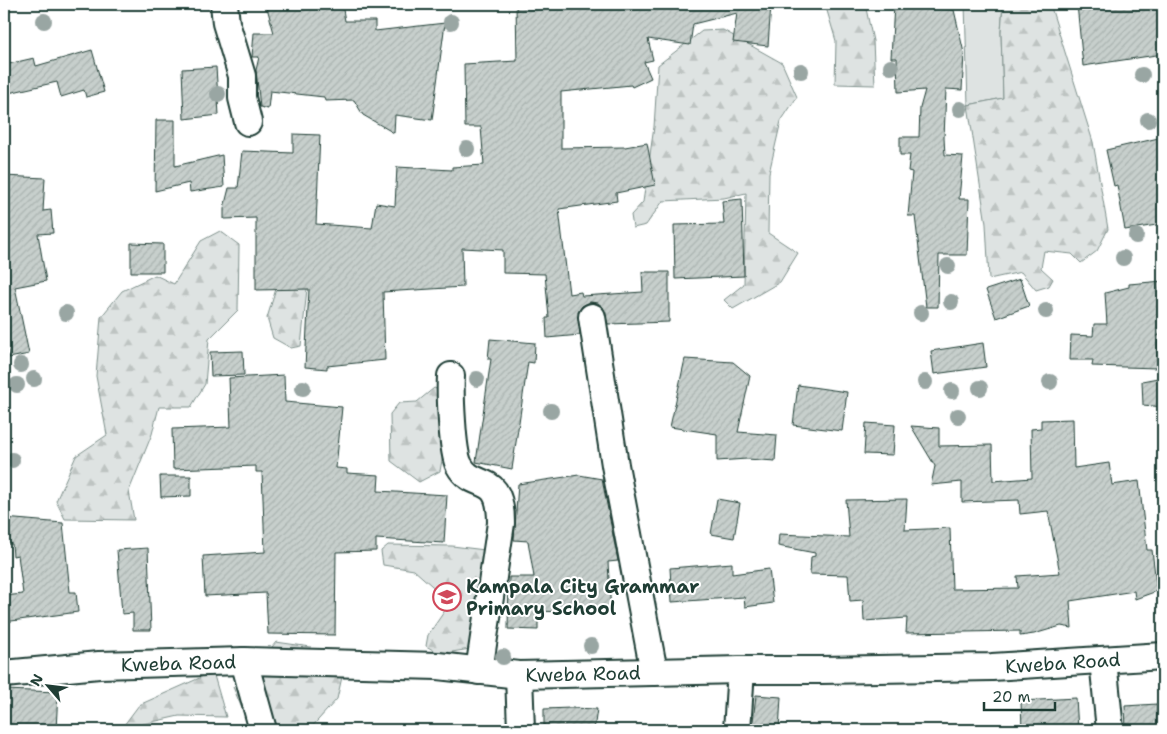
<svg xmlns="http://www.w3.org/2000/svg" width="1167" height="734" viewBox="0 0 1167 734" font-family="'Shantell Sans',sans-serif">
	<defs>
		<pattern id="forest-firs" width="22" height="20" patternUnits="userSpaceOnUse" patternTransform="scale(1.25)"><rect width="22" height="20" fill="#dee3e2"/><path d="M5 1l3.5 6h-7zM16 11l3.5 6h-7z" fill="#bec4c2"/></pattern>
		<pattern id="building-hatch" width="6" height="6" patternUnits="userSpaceOnUse" patternTransform="scale(1.25)"><rect width="6" height="6" fill="#c7cfcc"/><path d="M-1 1l2-2M0 6l6-6M5 7l2-2" fill="none" stroke="#aab3b0"/></pattern>
	</defs>
	<rect width="100%" height="100%" fill="#fff"/>
	<filter id="ink" filterUnits="userSpaceOnUse"><feTurbulence type="fractalNoise" baseFrequency=".02" numOctaves="2"/><feDisplacementMap in="SourceGraphic" scale="10" xChannelSelector="R" yChannelSelector="G"/><feConvolveMatrix kernelMatrix="1 2 1 2 8 2 1 2 1" color-interpolation-filters="sRGB"/></filter>
	<g filter="url(#ink)">
		<polygon fill="#dee3e2" stroke="#7e908b" points="965,4 1003,4 1001,32 1003,98 968,105"/>
		<g fill="url(#forest-firs)" stroke="#7e908b">
			<polygon points="825,4 865,4 873,41 875,85 835,84 836,41"/>
			<polygon points="1003,4 1050,4 1093,142 1108,229 1097,251 1081,263 1072,254 1044,251 1041,268 1053,279 1049,286 1036,290 1021,272 989,279 986,224 968,105 1003,98 1001,32"/>
			<polygon points="723,30 782,63 797,97 781,121 769,173 768,233 798,253 780,282 733,309 724,300 744,284 746,193 724,198 663,201 646,225 633,228 631,215 643,202 654,127 658,65 702,31"/>
			<polygon points="220,231 239,245 238,310 209,339 205,384 191,407 159,407 152,434 129,491 134,520 65,519 56,501 76,456 107,435 96,376 101,317 122,291 155,275 174,284 201,241"/>
			<polygon points="309,270 301,346 291,348 273,338 267,318 280,276"/>
			<polygon points="434,388 441,391 446,439 440,471 419,482 391,461 390,414 399,403 417,402"/>
			<polygon points="388,545 452,546 485,550 470,649 440,654 426,646 428,635 448,606 440,593 414,570 383,565 381,551"/>
			<polygon points="276,642 311,647 311,675 342,677 337,699 309,730 251,730 233,687 260,662"/>
			<polygon points="213,672 226,717 179,716 121,729 139,705"/>
		</g>
		<g fill="url(#building-hatch)" stroke="#1f3d34">
			<polygon points="266,4 342,4 345,21 375,21 375,31 445,23 432,120 395,115 394,133 363,115 354,100 325,101 324,97 270,91 268,109 260,107 256,70 259,57 252,57 254,33 274,33"/>
			<polygon points="516,4 771,4 768,46 733,42 737,13 693,24 690,45 648,39 653,60 644,62 651,78 632,87 631,85 561,92 561,148 625,147 647,143 655,185 616,193 617,201 559,209 569,294 581,292 582,296 643,292 642,272 669,272 669,322 608,324 603,307 598,303 590,302 582,306 578,312 580,335 547,338 546,318 549,318 545,274 503,273 503,250 462,248 463,287 383,292 385,360 327,366 327,369 305,367 309,289 256,290 256,218 224,219 224,208 229,188 238,188 242,151 293,153 293,134 320,135 316,224 372,228 376,203 395,206 397,167 452,170 452,167 484,165 481,127 465,127 464,64 517,61"/>
			<polygon points="894,4 916,4 916,6 954,10 964,53 962,90 946,89 944,138 945,155 963,156 959,199 969,199 967,255 939,255 938,307 926,307 915,216 908,216 912,172 908,171 910,155 900,155 900,137 919,137 920,108 925,90 898,92 897,58 891,58"/>
			<polygon points="1077,4 1163,4 1163,54 1083,66"/>
			<polygon points="92,50 104,92 86,97 84,90 61,97 57,82 4,94 4,65 34,58 36,66"/>
			<polygon points="216,67 219,115 184,119 182,69"/>
			<polygon points="156,120 175,120 175,166 222,155 224,187 190,192 189,183 155,191"/>
			<polygon points="1163,137 1163,224 1125,230 1117,185 1114,186 1106,150"/>
			<polygon points="4,176 45,178 43,211 51,210 53,233 38,234 46,281 15,287 29,354 9,358 4,332"/>
			<polygon points="742,199 744,276 675,279 674,225 724,224 722,201"/>
			<polygon points="131,243 163,244 163,272 131,272"/>
			<polygon points="1020,279 1029,306 996,318 986,290"/>
			<polygon points="1163,281 1163,336 1158,335 1157,368 1092,366 1093,360 1070,360 1071,335 1093,336 1094,324 1107,324 1105,293 1129,287 1129,284"/>
			<polygon points="490,339 535,343 534,363 528,362 512,469 476,462 491,359 488,359"/>
			<polygon points="983,343 986,367 934,374 931,351"/>
			<polygon points="243,351 244,375 211,376 210,352"/>
			<polygon points="685,359 733,362 750,376 738,432 777,435 775,461 747,459 717,461 717,434 670,427"/>
			<polygon points="284,375 285,402 342,407 336,468 347,469 347,473 379,475 378,491 447,495 444,543 376,539 376,551 336,552 335,635 268,634 266,593 205,596 203,556 265,552 262,472 256,472 256,466 173,469 172,429 231,427 229,378"/>
			<polygon points="1163,377 1163,407 1143,405 1142,381"/>
			<polygon points="798,385 847,392 842,431 793,425"/>
			<polygon points="1073,419 1074,468 1109,463 1112,485 1139,481 1147,550 1152,550 1157,591 1135,599 1134,591 1070,601 1072,628 1061,626 1034,634 1020,636 1020,631 906,633 907,618 864,621 863,600 850,601 848,575 810,574 811,557 815,556 815,553 778,546 779,534 849,537 846,500 907,499 905,530 950,528 952,589 1018,588 1017,576 1060,573 1048,511 1020,514 1019,500 962,502 962,482 931,485 935,466 911,426 939,428 939,446 992,445 993,481 1032,478 1031,429 1041,428 1041,420"/>
			<polygon points="866,423 895,425 893,455 864,454"/>
			<polygon points="579,475 602,479 618,561 608,562 611,614 538,611 538,630 508,629 509,577 534,577 528,541 514,540 518,484"/>
			<polygon points="160,476 191,476 191,496 161,497"/>
			<polygon points="717,499 740,503 734,538 711,534"/>
			<polygon points="4,518 63,523 70,592 76,592 78,612 4,622 4,596 23,594 18,555 13,556 12,544 4,544"/>
			<polygon points="148,548 151,630 133,630 133,613 122,614 117,550"/>
			<polygon points="732,563 732,574 769,569 773,603 745,607 744,597 672,602 670,568"/>
			<polygon points="4,690 58,692 56,730 4,730"/>
			<polygon points="756,695 781,697 779,730 752,730"/>
			<polygon points="1076,698 1078,730 1022,730 1021,701"/>
			<polygon points="1157,704 1157,727 1126,729 1125,706"/>
			<polygon points="571,708 597,709 594,730 544,730 544,709"/>
		</g>
		<g fill="none" stroke-linecap="round" stroke-linejoin="round">
			<defs>
				<g id="minor">
					<polyline points="224,4 226,23 242,76 242,98 248,122"/>
					<polyline points="592,317 615,465 654,672"/>
					<path d="M451,376C450,393 452,451 459,465C474,493 501,469 501,523L479,671"/>
					<polyline points="1103,660 1110,730"/>
					<polyline points="244,661 263,730"/>
					<path id="s1" d="M4,674L99,665L244,661L438,666L519,675L741,670H821L992,667L1163,656"/>
					<polyline points="519,675 521,730"/>
					<polyline points="737,730 741,670"/>
				</g>
			</defs>
			<use href="#minor" stroke="#1f3d34" stroke-width="30"/>
			<use href="#minor" stroke="#fff" stroke-width="26"/>
		</g>
		<g fill="#99a6a3">
			<circle cx="44" cy="21" r="8"/>
			<circle cx="451" cy="22" r="8"/>
			<circle cx="891" cy="67" r="8"/>
			<circle cx="801" cy="71" r="8"/>
			<circle cx="1142" cy="75" r="8"/>
			<circle cx="218" cy="94" r="8"/>
			<circle cx="960" cy="109" r="8"/>
			<circle cx="1148" cy="120" r="8"/>
			<circle cx="467" cy="149" r="8"/>
			<circle cx="1136" cy="236" r="8"/>
			<circle cx="1123" cy="258" r="8"/>
			<circle cx="948" cy="266" r="8"/>
			<circle cx="951" cy="302" r="8"/>
			<circle cx="1046" cy="311" r="8"/>
			<circle cx="66" cy="313" r="8"/>
			<circle cx="921" cy="313" r="8"/>
			<circle cx="21" cy="365" r="8"/>
			<circle cx="34" cy="379" r="8"/>
			<circle cx="477" cy="379" r="8"/>
			<circle cx="925" cy="382" r="8"/>
			<circle cx="1050" cy="382" r="8"/>
			<circle cx="17" cy="385" r="8"/>
			<circle cx="303" cy="388" r="8"/>
			<circle cx="980" cy="388" r="8"/>
			<circle cx="952" cy="391" r="8"/>
			<circle cx="551" cy="411" r="8"/>
			<circle cx="958" cy="416" r="8"/>
			<circle cx="12" cy="460" r="8"/>
			<circle cx="591" cy="646" r="8"/>
			<circle cx="503" cy="657" r="8"/>
		</g>
	</g>
	<defs>
		<symbol id="school-ring" viewBox="-11 -11 22 22"><circle r="9.5" fill="#fff" stroke="#d1495b" stroke-width="1.5"/><path d="M0-5L7-2L0 1L-7-2ZM-4 1L0 2.5L4 1V4Q0 6-4 4Z" fill="#d1495b"/></symbol>
	</defs>
	<g fill-rule="evenodd">
		<use href="#school-ring" x="431" y="581" width="32" height="32"/>
	</g>
	<g text-anchor="middle" dominant-baseline="central" stroke-width="4" stroke-linejoin="round" paint-order="stroke">
		<g font-size="19" font-weight="bold" fill="#1f3d34" stroke="#fff" text-anchor="start">
			<text x="466" y="586">Kampala City Grammar<tspan x="466" dy="22">Primary School</tspan></text>
		</g>
		<g font-size="19" fill="#1f3d34" stroke="#fff">
			<text stroke="none"><textPath href="#s1" startOffset="175">Kweba Road</textPath></text>
			<text stroke="none"><textPath href="#s1" startOffset="1060">Kweba Road</textPath></text>
			<text stroke="none"><textPath href="#s1" startOffset="580">Kweba Road</textPath></text>
		</g>
	</g>
	<rect width="1167" height="734" fill="none" stroke="#fff" stroke-width="20"/>
	<rect x="10" y="10" width="1147" height="714" fill="none" stroke="#1f3d34" stroke-width="2" filter="url(#ink)"/>
	<g transform="translate(48 686) rotate(298)" stroke="#ffffff" stroke-width="4" paint-order="stroke">
	<path d="M0-4L9 19L0 12L-9 19Z" fill="#1f3d34"/>
	<text y="-8" font-size="14" font-weight="bold" text-anchor="middle" fill="#1f3d34">N</text>
	</g>
	<path d="M984 702v8h71v-8" fill="none" stroke="#1f3d34" stroke-width="2.5"/>
	<text x="992" y="702" font-size="15" fill="#1f3d34" stroke="#ffffff" stroke-width="4" paint-order="stroke">20 m</text>
</svg>
